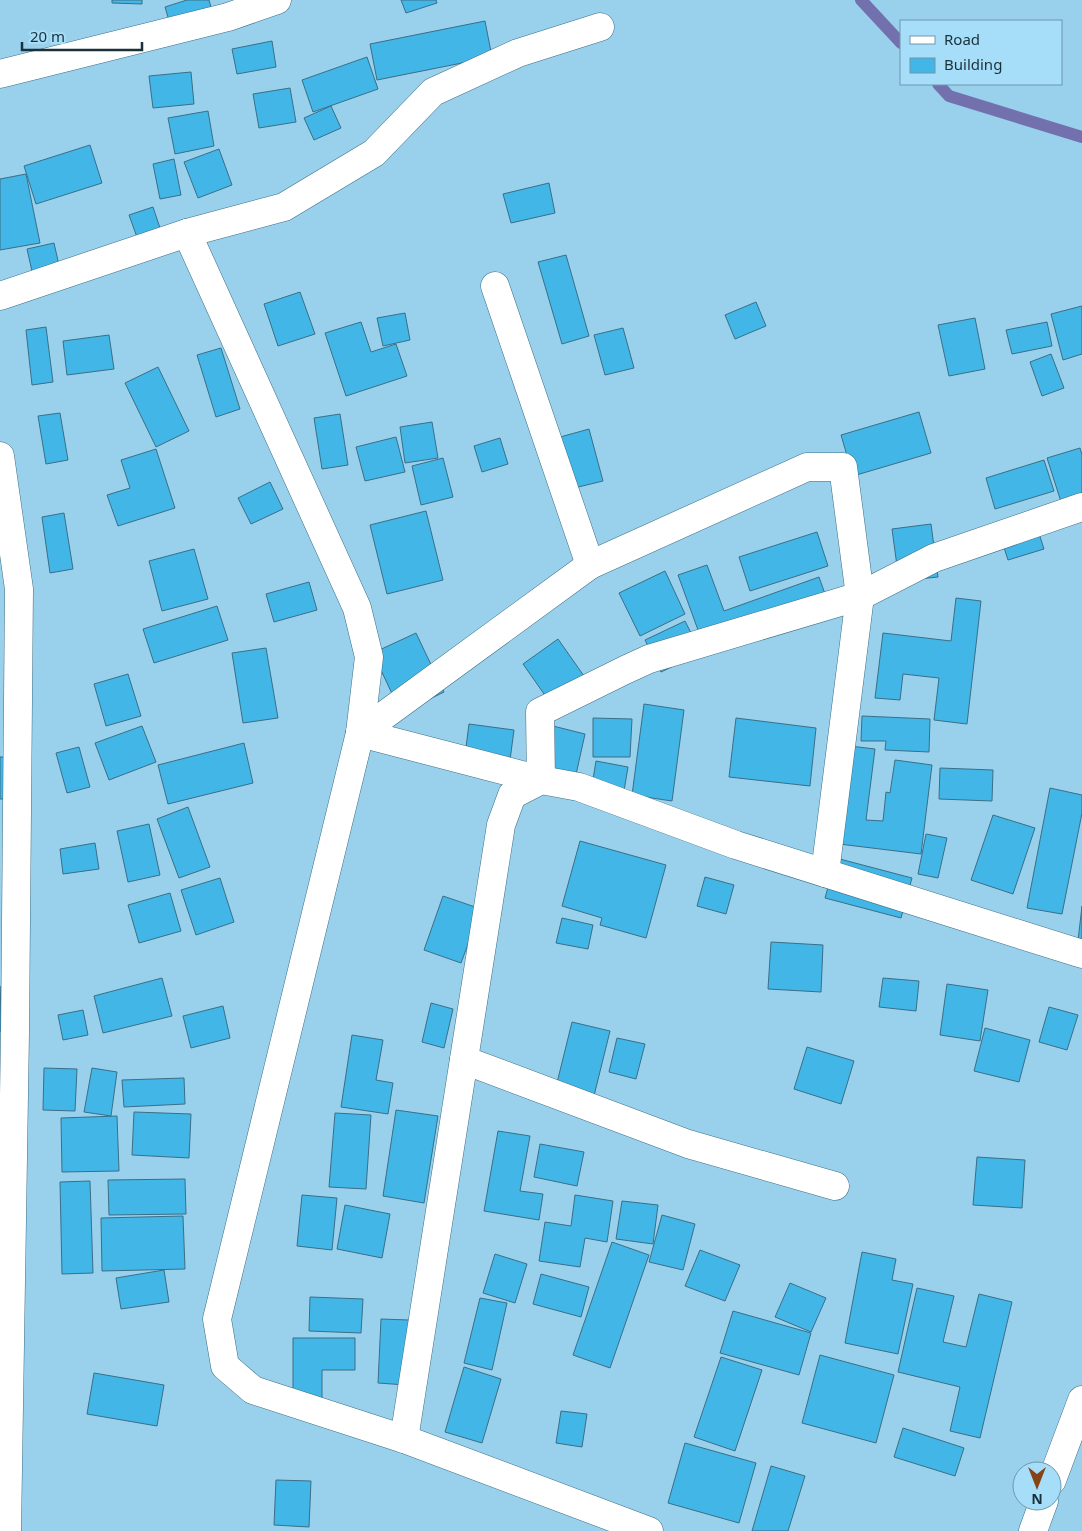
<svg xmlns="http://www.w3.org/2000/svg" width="1082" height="1531" viewBox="0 0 1082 1531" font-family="'Noto Sans',sans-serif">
	<rect width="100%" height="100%" fill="#99d0eb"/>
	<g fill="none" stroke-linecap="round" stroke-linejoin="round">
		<g stroke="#7370ae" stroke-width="12">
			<polyline points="861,0 901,43"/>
			<polyline points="938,84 949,96 1082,137"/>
		</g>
	</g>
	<g fill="#42b6e7" stroke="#3a6f87">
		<polygon points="112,0 142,0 142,4 112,3"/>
		<polygon points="187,0 209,0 214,18 172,31 165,7"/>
		<polygon points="401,0 436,0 437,3 406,13"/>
		<polygon points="485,21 492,57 377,80 370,44"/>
		<polygon points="272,41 276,67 237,74 232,49"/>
		<polygon points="367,57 378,89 313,112 302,80"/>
		<polygon points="191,72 194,104 153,108 149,76"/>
		<polygon points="290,88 296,122 259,128 253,94"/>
		<polygon points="331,106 341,128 314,140 304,118"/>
		<polygon points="208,111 214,146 175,154 168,118"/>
		<polygon points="90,145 102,183 36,204 24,166"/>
		<polygon points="219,149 232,185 198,198 184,162"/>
		<polygon points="174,159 181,195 160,199 153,164"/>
		<polygon points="26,174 40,243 0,250 0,179"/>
		<polygon points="549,183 555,213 511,223 503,194"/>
		<polygon points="153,207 166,246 143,254 129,215"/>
		<polygon points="54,243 63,283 36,289 27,249"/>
		<polygon points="566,255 589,336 562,344 538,262"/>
		<polygon points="300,292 315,334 278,346 264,304"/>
		<polygon points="756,302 766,326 735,339 725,315"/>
		<polygon points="1082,306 1082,354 1063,360 1051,314"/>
		<polygon points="405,313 410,340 383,346 377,318"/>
		<polygon points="975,318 985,369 949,376 938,325"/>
		<polygon points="361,322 371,352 396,344 407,376 346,396 325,333"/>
		<polygon points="1047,322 1052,346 1012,354 1006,330"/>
		<polygon points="46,327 53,382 32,385 26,330"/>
		<polygon points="623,328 634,368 605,375 594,335"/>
		<polygon points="109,335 114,369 67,375 63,341"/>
		<polygon points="221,348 240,409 216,417 197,355"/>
		<polygon points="1051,354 1064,388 1042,396 1030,362"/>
		<polygon points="158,367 189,431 156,447 125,383"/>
		<polygon points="919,412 931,453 853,476 841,435"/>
		<polygon points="60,413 68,460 46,464 38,416"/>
		<polygon points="340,414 348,465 322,469 314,418"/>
		<polygon points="432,422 438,458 405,463 400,427"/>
		<polygon points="589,429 603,481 566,490 553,439"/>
		<polygon points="396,437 405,472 365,481 356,447"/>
		<polygon points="500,438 508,464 482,472 474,446"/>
		<polygon points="1080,448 1082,455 1082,502 1063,508 1047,458"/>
		<polygon points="156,449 175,508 118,526 107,495 130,488 121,460"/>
		<polygon points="443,458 453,497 421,505 412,466"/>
		<polygon points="1044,460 1054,491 995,509 986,478"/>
		<polygon points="270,482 283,509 251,524 238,498"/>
		<polygon points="426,511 443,580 387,594 370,525"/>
		<polygon points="64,513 73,569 50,573 42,517"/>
		<polygon points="931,524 938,577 899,581 892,529"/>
		<polygon points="1036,524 1044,549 1008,560 1000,535"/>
		<polygon points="817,532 828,566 750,591 739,557"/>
		<polygon points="194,549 208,599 162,611 149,561"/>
		<polygon points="707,565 724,611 819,577 830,608 706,652 678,575"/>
		<polygon points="665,571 685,614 640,636 619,593"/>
		<polygon points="309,582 317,610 274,622 266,594"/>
		<polygon points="956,598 981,601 967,724 934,720 939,678 903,674 900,700 875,698 883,633 951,641"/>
		<polygon points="217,606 228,640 154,663 143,629"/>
		<polygon points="685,621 701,653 661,672 645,640"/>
		<polygon points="416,633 444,692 401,713 373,653"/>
		<polygon points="558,639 591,686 556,711 523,664"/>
		<polygon points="266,648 278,718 243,723 232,653"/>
		<polygon points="128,674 141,716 106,726 94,684"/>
		<polygon points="644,704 684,710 672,801 632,795"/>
		<polygon points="862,716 930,719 929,752 885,750 886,741 861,741"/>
		<polygon points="593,718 632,719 630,757 593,757"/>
		<polygon points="736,718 816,728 810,786 729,777"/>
		<polygon points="469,724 514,730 510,760 465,755"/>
		<polygon points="142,726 156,762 109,780 95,743"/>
		<polygon points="553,726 585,734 573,788 541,781"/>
		<polygon points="244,743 253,783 168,804 158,765"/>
		<polygon points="850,746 875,749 866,820 883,821 886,792 890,793 895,760 932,765 921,854 839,844"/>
		<polygon points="79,747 90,787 67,793 56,753"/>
		<polygon points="0,757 5,757 4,799 0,799"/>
		<polygon points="596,761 628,767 621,809 589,804"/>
		<polygon points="940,768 993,770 992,801 939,799"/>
		<polygon points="1050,788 1082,795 1082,813 1062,914 1027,908"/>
		<polygon points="188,807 210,867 179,878 157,819"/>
		<polygon points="993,815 1035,828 1013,894 971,880"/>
		<polygon points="149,824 160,875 128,882 117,831"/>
		<polygon points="926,834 947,838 938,878 918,874"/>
		<polygon points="580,841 666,865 646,938 600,925 602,918 562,906"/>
		<polygon points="95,843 99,869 63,874 60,849"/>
		<polygon points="836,858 912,878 901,918 825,898"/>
		<polygon points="705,877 734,885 726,914 697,906"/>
		<polygon points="220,878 234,922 196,935 181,890"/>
		<polygon points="170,893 181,931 139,943 128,905"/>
		<polygon points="443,896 481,909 461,963 424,950"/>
		<polygon points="1082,906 1082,959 1076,958"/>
		<polygon points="562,918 593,925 588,949 556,943"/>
		<polygon points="771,942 823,945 821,992 768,989"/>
		<polygon points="162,978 172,1016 103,1033 94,996"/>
		<polygon points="883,978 919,981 916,1011 879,1007"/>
		<polygon points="947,984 988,990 980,1041 940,1035"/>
		<polygon points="0,986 2,1031 0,1031"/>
		<polygon points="431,1003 453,1009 444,1048 422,1042"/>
		<polygon points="223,1006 230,1038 191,1048 183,1016"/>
		<polygon points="1049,1007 1078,1015 1067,1050 1039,1042"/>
		<polygon points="83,1010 88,1035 63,1040 58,1015"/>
		<polygon points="572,1022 610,1031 591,1108 553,1099"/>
		<polygon points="985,1028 1030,1040 1019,1082 974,1071"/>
		<polygon points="352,1035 383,1040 376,1080 393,1083 388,1114 341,1107"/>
		<polygon points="617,1038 645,1044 636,1079 609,1072"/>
		<polygon points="807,1047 854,1061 841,1104 794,1089"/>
		<polygon points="44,1068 77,1069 75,1111 43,1110"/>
		<polygon points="92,1068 117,1072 111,1116 84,1112"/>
		<polygon points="184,1078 185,1104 124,1107 122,1080"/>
		<polygon points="396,1110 438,1116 424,1203 383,1196"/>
		<polygon points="134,1112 191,1114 189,1158 132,1155"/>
		<polygon points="335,1113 371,1115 366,1189 329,1187"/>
		<polygon points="117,1116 119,1171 62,1172 61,1118"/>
		<polygon points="498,1131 530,1136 520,1191 543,1194 539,1220 484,1211"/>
		<polygon points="540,1144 584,1152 577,1186 534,1177"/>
		<polygon points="977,1157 1025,1160 1022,1208 973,1205"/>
		<polygon points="185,1179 186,1214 109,1215 108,1180"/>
		<polygon points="90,1181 93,1273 62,1274 60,1182"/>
		<polygon points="302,1195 337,1198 332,1250 297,1246"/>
		<polygon points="575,1195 613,1201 607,1242 585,1238 580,1267 539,1261 545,1222 571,1226"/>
		<polygon points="622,1201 658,1205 653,1244 616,1239"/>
		<polygon points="345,1205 390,1214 382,1258 337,1249"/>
		<polygon points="662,1215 695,1224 683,1270 649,1262"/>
		<polygon points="183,1216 185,1269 102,1271 101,1218"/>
		<polygon points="612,1242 649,1255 610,1368 573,1355"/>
		<polygon points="700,1250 740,1265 725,1301 685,1286"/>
		<polygon points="862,1252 896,1259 892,1280 913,1284 898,1354 845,1343"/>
		<polygon points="495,1254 527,1264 515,1303 483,1293"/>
		<polygon points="164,1270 169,1302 121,1309 116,1278"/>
		<polygon points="541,1274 589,1287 581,1317 533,1304"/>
		<polygon points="790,1283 826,1298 811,1332 775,1317"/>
		<polygon points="917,1288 954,1296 943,1342 966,1347 979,1294 1012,1302 980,1438 950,1431 960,1387 898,1372"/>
		<polygon points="310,1297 363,1299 361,1333 309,1331"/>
		<polygon points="480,1298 507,1303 492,1370 464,1363"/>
		<polygon points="733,1311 811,1333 799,1375 720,1353"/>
		<polygon points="381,1319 409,1320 406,1385 378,1383"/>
		<polygon points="293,1338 355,1338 355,1370 322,1370 322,1404 293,1404"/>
		<polygon points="820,1355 894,1375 876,1443 802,1423"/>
		<polygon points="721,1357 762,1370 735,1451 694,1437"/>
		<polygon points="464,1367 501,1379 482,1443 445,1432"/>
		<polygon points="94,1373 164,1385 157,1426 87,1414"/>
		<polygon points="561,1411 587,1414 582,1447 556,1443"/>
		<polygon points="903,1428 964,1448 955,1476 894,1457"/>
		<polygon points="685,1443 756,1463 739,1523 668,1503"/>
		<polygon points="771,1466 805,1476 788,1531 752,1531"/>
		<polygon points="276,1480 311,1481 309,1527 274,1525"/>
	</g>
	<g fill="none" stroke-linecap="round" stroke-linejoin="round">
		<defs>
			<g id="minor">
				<polyline points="0,74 228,17 277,0"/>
				<polyline points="187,233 357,608 369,657 360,733 217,1319 225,1366 253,1390 404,1439 649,1531"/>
				<polyline points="495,286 590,565"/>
				<polyline points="0,296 187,233 284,207 374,153 433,92 518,53 600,27"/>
				<polyline points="0,456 19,589 15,1032 7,1531"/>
				<polyline points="360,733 590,565 807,467 843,467 860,596 825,873"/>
				<polyline points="360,733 541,780 540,712 625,670 649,659 860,596 934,558 1082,507"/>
				<polyline points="464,1060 688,1144 835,1186"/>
				<polyline points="404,1439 501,825 512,795 541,780 579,787 736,845 1082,954"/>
				<polyline points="1052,1480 1082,1400"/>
				<polyline points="1033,1531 1044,1501"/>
			</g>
		</defs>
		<use href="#minor" stroke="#3b6f88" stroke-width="29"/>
		<use href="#minor" stroke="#fff" stroke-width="28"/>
	</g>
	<rect x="900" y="20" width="162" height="65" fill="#a6ddf8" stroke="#6e98ac"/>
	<rect x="910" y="36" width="25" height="8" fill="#ffffff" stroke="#6e98ac"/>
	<text x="944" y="45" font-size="15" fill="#1a303a">Road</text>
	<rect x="910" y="58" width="25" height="15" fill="#42b6e7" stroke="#6e98ac"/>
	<text x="944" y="70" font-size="15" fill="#1a303a">Building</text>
	<g transform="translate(1037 1486) rotate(180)"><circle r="24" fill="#a6ddf8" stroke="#6e98ac"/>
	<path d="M0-4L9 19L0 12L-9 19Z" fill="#864315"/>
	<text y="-8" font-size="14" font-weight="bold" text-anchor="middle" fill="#1a303a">N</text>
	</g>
	<path d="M22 42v8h120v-8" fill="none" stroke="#1a303a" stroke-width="2.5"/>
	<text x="30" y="42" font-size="15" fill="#1a303a" stroke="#a6ddf8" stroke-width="4" paint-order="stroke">20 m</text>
</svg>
